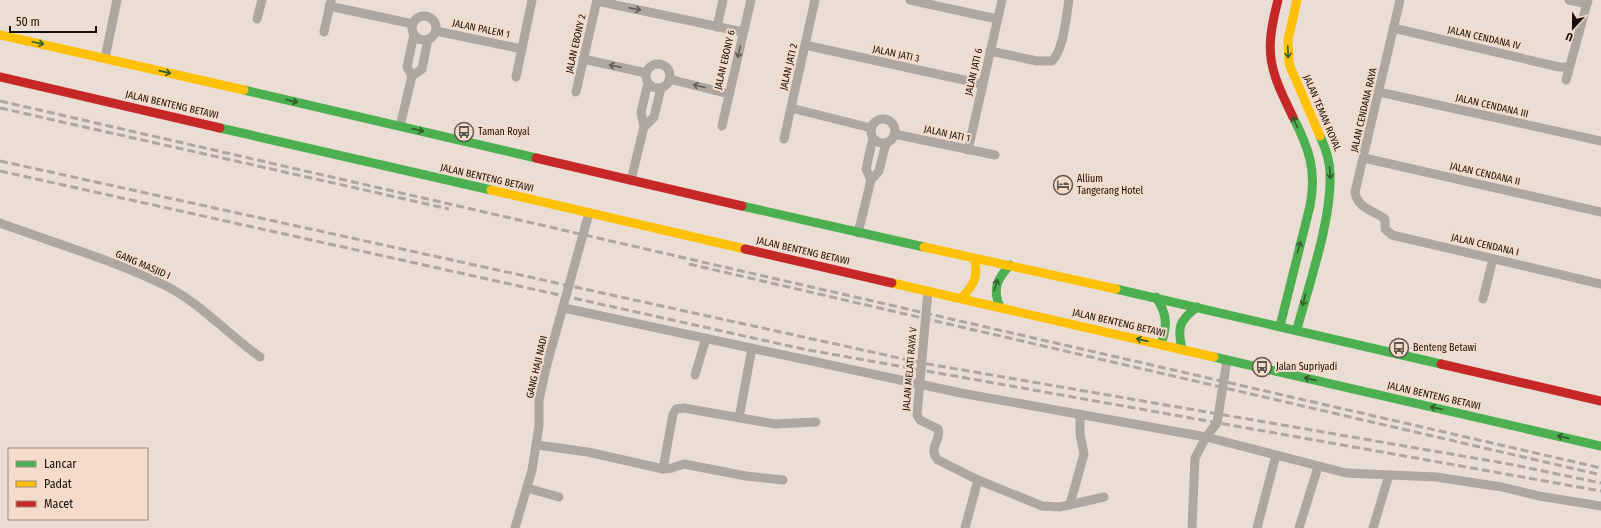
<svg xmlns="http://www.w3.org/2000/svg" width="1601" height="528" viewBox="0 0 1601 528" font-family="'Fira Sans Condensed',sans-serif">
	<rect width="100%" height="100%" fill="#eaddd4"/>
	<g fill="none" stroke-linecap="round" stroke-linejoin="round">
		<g stroke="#aea6a1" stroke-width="9">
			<polyline points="910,0 997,19"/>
			<path d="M1400,0L1355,192C1357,208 1373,210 1385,219V229L1392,235L1601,284"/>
			<polyline points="1569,0 1587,4"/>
			<polyline points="597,1 743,32"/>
			<polyline points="329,6 413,24"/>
			<circle cx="424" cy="28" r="12"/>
			<polyline points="257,19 262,0"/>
			<polyline points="717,27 723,0"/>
			<polyline points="1393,28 1559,67 1569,67"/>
			<polyline points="436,31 522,49"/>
			<polyline points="324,32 331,0"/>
			<polyline points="805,45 982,84"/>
			<path d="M990,51L1037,61H1052C1064,49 1066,17 1069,0"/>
			<polyline points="105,58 117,0"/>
			<polyline points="583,59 646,73"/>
			<circle cx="658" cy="76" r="12"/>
			<polyline points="412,76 407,67 414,34"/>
			<polyline points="516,77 532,0"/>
			<polyline points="669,79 729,94"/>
			<polyline points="1566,80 1588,0"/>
			<polyline points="576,92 597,0"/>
			<polyline points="1379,92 1601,141"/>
			<polyline points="791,108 871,128"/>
			<circle cx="883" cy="131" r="12"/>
			<polyline points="400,126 412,76 422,69 428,39"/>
			<polyline points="722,126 751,0"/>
			<polyline points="644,127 654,117 661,88"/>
			<polyline points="894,134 995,155"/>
			<polyline points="784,139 815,0"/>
			<polyline points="968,150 1002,0"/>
			<polyline points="1364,158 1601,212"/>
			<polyline points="631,180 644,127 641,112 648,83"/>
			<polyline points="871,180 866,169 873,138"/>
			<path d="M0,223C54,243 110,259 162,284C199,301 227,334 260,357"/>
			<polyline points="858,233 871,180 879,171 886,143"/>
			<path d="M928,291L917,415L920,420L938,429C942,441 927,447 938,460L978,480L965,528"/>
			<polyline points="1483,299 1493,259"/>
			<polyline points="564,308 961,393 1206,437 1346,473 1436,477 1502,487 1539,496 1601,506"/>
			<polyline points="695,375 706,338"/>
			<polyline points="739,418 752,348"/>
			<polyline points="537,445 588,452 663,469 672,468 684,464 746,476 783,480"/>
			<polyline points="663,469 673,414 676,409 684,408 775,424 816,422"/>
			<polyline points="978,480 1042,506 1060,507 1104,497"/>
			<polyline points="527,488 559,497"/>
			<polyline points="1070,504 1084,454 1080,434 1080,414"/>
			<polyline points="515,528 532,470 539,426 539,400 546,368 589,213"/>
			<polyline points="1192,528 1195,458 1206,437 1217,423 1227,360"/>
			<polyline points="1257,528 1276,455"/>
			<polyline points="1299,528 1318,467"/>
			<polyline points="1373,528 1389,475"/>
		</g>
		<g stroke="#4caf50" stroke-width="9">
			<polyline points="244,90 536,158"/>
			<polyline points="220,128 491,190"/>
			<polyline points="742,206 924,247"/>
			<polyline points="1116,289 1441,364"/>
			<path d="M1156,297C1167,314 1168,325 1161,344"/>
			<path d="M1000,307C992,289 997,279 1010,265"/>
			<path d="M1280,326L1310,206C1317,171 1309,148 1293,117"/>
			<path d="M1297,329C1309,284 1332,219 1330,174C1330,161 1326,149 1320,136"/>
			<path d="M1182,349C1177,327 1179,321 1197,307"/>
			<polyline points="1214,357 1601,446"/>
		</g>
		<g stroke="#ffc107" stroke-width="9">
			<polyline points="1297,0 1288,40 1289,64 1320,136"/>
			<polyline points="0,35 244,90"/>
			<polyline points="491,190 745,249"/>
			<polyline points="924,247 1116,289"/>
			<polyline points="892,283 1214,357"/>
			<path d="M961,298C974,286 979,275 974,258"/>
		</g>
		<g stroke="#c62828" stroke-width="9">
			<path d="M1278,0C1264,54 1269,68 1293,117"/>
			<polyline points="0,77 220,128"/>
			<polyline points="536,158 742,206"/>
			<polyline points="745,249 892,283"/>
			<polyline points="1441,364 1601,401"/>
		</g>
		<g stroke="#aea6a1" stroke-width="3" stroke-dasharray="8 4" stroke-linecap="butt">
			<polyline points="0,101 1601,468"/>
			<polyline points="0,108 449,209"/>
			<polyline points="0,161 922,363 1509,464 1601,483"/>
			<polyline points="0,171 803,349 1601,491"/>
			<polyline points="689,264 1601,475"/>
		</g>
	</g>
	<defs><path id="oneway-shaft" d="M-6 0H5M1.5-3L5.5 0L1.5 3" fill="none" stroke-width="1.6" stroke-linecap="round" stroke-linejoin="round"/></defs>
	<g stroke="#625a55">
		<use href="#oneway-shaft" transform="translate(635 9) rotate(12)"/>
		<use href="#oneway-shaft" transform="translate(739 52) rotate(103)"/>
		<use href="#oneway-shaft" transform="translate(615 66) rotate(-168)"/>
		<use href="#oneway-shaft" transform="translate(699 86) rotate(-166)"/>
	</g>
	<g stroke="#315e2c">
		<use href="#oneway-shaft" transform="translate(38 43) rotate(12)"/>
		<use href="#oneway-shaft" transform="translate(1288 52) rotate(88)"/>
		<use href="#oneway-shaft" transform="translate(165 72) rotate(13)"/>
		<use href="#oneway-shaft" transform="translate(292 101) rotate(13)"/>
		<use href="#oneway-shaft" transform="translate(1295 122) rotate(-114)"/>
		<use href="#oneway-shaft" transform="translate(418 130) rotate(13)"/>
		<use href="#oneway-shaft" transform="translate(1330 173) rotate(86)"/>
		<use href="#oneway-shaft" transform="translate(1299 247) rotate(-75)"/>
		<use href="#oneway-shaft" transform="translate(996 285) rotate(-73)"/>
		<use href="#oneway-shaft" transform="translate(1304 300) rotate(104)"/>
		<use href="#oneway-shaft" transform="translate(1142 340) rotate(-167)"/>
		<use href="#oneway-shaft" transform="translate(1310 379) rotate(-167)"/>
		<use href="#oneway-shaft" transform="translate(1436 408) rotate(-167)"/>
		<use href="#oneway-shaft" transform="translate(1563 437) rotate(-167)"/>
	</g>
	<defs>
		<symbol id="bus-ring" viewBox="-11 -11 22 22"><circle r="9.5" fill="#f4dbca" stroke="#605650" stroke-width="1.5"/><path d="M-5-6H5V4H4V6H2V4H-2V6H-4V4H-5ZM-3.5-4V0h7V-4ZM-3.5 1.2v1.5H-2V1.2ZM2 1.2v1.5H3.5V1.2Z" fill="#605650"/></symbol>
		<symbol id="hotel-ring" viewBox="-11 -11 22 22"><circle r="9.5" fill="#f4dbca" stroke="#605650" stroke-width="1.5"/><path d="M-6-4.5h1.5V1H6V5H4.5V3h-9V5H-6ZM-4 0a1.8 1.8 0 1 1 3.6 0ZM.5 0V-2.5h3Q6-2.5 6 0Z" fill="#605650"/></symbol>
	</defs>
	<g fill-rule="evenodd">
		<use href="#bus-ring" x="453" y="121" width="22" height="22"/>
		<use href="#hotel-ring" x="1052" y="174" width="22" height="22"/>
		<use href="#bus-ring" x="1388" y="337" width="22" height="22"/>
		<use href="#bus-ring" x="1251" y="356" width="22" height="22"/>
	</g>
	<g text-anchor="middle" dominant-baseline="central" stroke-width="4" stroke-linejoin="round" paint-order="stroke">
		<g font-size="10" fill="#160e09" stroke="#f4dbca">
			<text transform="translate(481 29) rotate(12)">JALAN PALEM 1</text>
			<text transform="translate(1484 38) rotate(13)">JALAN CENDANA IV</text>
			<text transform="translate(576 44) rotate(-77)">JALAN EBONY 2</text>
			<text transform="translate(896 54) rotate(12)">JALAN JATI 3</text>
			<text transform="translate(725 60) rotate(-77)">JALAN EBONY 6</text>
			<text transform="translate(789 67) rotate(-77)">JALAN JATI 2</text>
			<text transform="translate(974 72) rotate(-77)">JALAN JATI 6</text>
			<text transform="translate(172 105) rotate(13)">JALAN BENTENG BETAWI</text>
			<text transform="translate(1492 106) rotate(13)">JALAN CENDANA III</text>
			<text transform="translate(1364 110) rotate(-77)">JALAN CENDANA RAYA</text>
			<text transform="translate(1322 113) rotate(67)">JALAN TEMAN ROYAL</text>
			<text transform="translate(947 134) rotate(12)">JALAN JATI 1</text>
			<text transform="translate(1485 174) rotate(13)">JALAN CENDANA II</text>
			<text transform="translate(487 178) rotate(13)">JALAN BENTENG BETAWI</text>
			<text transform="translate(1485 245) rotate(13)">JALAN CENDANA I</text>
			<text transform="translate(803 251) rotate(13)">JALAN BENTENG BETAWI</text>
			<text transform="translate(143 265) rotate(23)">GANG MASJID I</text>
			<text transform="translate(1119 323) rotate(13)">JALAN BENTENG BETAWI</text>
			<text transform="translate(537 367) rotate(-77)">GANG HAJI NADI</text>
			<text transform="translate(910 369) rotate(-85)">JALAN MELATI RAYA V</text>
			<text transform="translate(1434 396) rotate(13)">JALAN BENTENG BETAWI</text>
		</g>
		<g font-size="10" fill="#160e09" stroke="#f4dbca" text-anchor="start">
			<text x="478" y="132">Taman Royal</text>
			<text x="1077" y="179">Allium<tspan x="1077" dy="12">Tangerang Hotel</tspan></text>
			<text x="1413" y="348">Benteng Betawi</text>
			<text x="1276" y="367">Jalan Supriyadi</text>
		</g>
	</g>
	<rect x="8" y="448" width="140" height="72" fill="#f4dbca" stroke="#9b897d"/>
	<rect x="16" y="461" width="20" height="6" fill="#4caf50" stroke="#9b897d"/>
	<text x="44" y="468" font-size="12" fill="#160e09">Lancar</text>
	<rect x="16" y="481" width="20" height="6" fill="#ffc107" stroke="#9b897d"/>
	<text x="44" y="488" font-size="12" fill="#160e09">Padat</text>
	<rect x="16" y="501" width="20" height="6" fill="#c62828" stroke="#9b897d"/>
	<text x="44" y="508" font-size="12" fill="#160e09">Macet</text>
	<g transform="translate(1573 28) rotate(202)" stroke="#f4dbca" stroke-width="3" paint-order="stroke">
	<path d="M0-3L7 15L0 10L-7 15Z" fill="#160e09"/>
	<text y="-6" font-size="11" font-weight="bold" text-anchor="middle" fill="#160e09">U</text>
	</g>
	<path d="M10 26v6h86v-6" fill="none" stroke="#160e09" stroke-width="2"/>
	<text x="16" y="26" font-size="12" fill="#160e09" stroke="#f4dbca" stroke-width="3" paint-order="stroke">50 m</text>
</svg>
